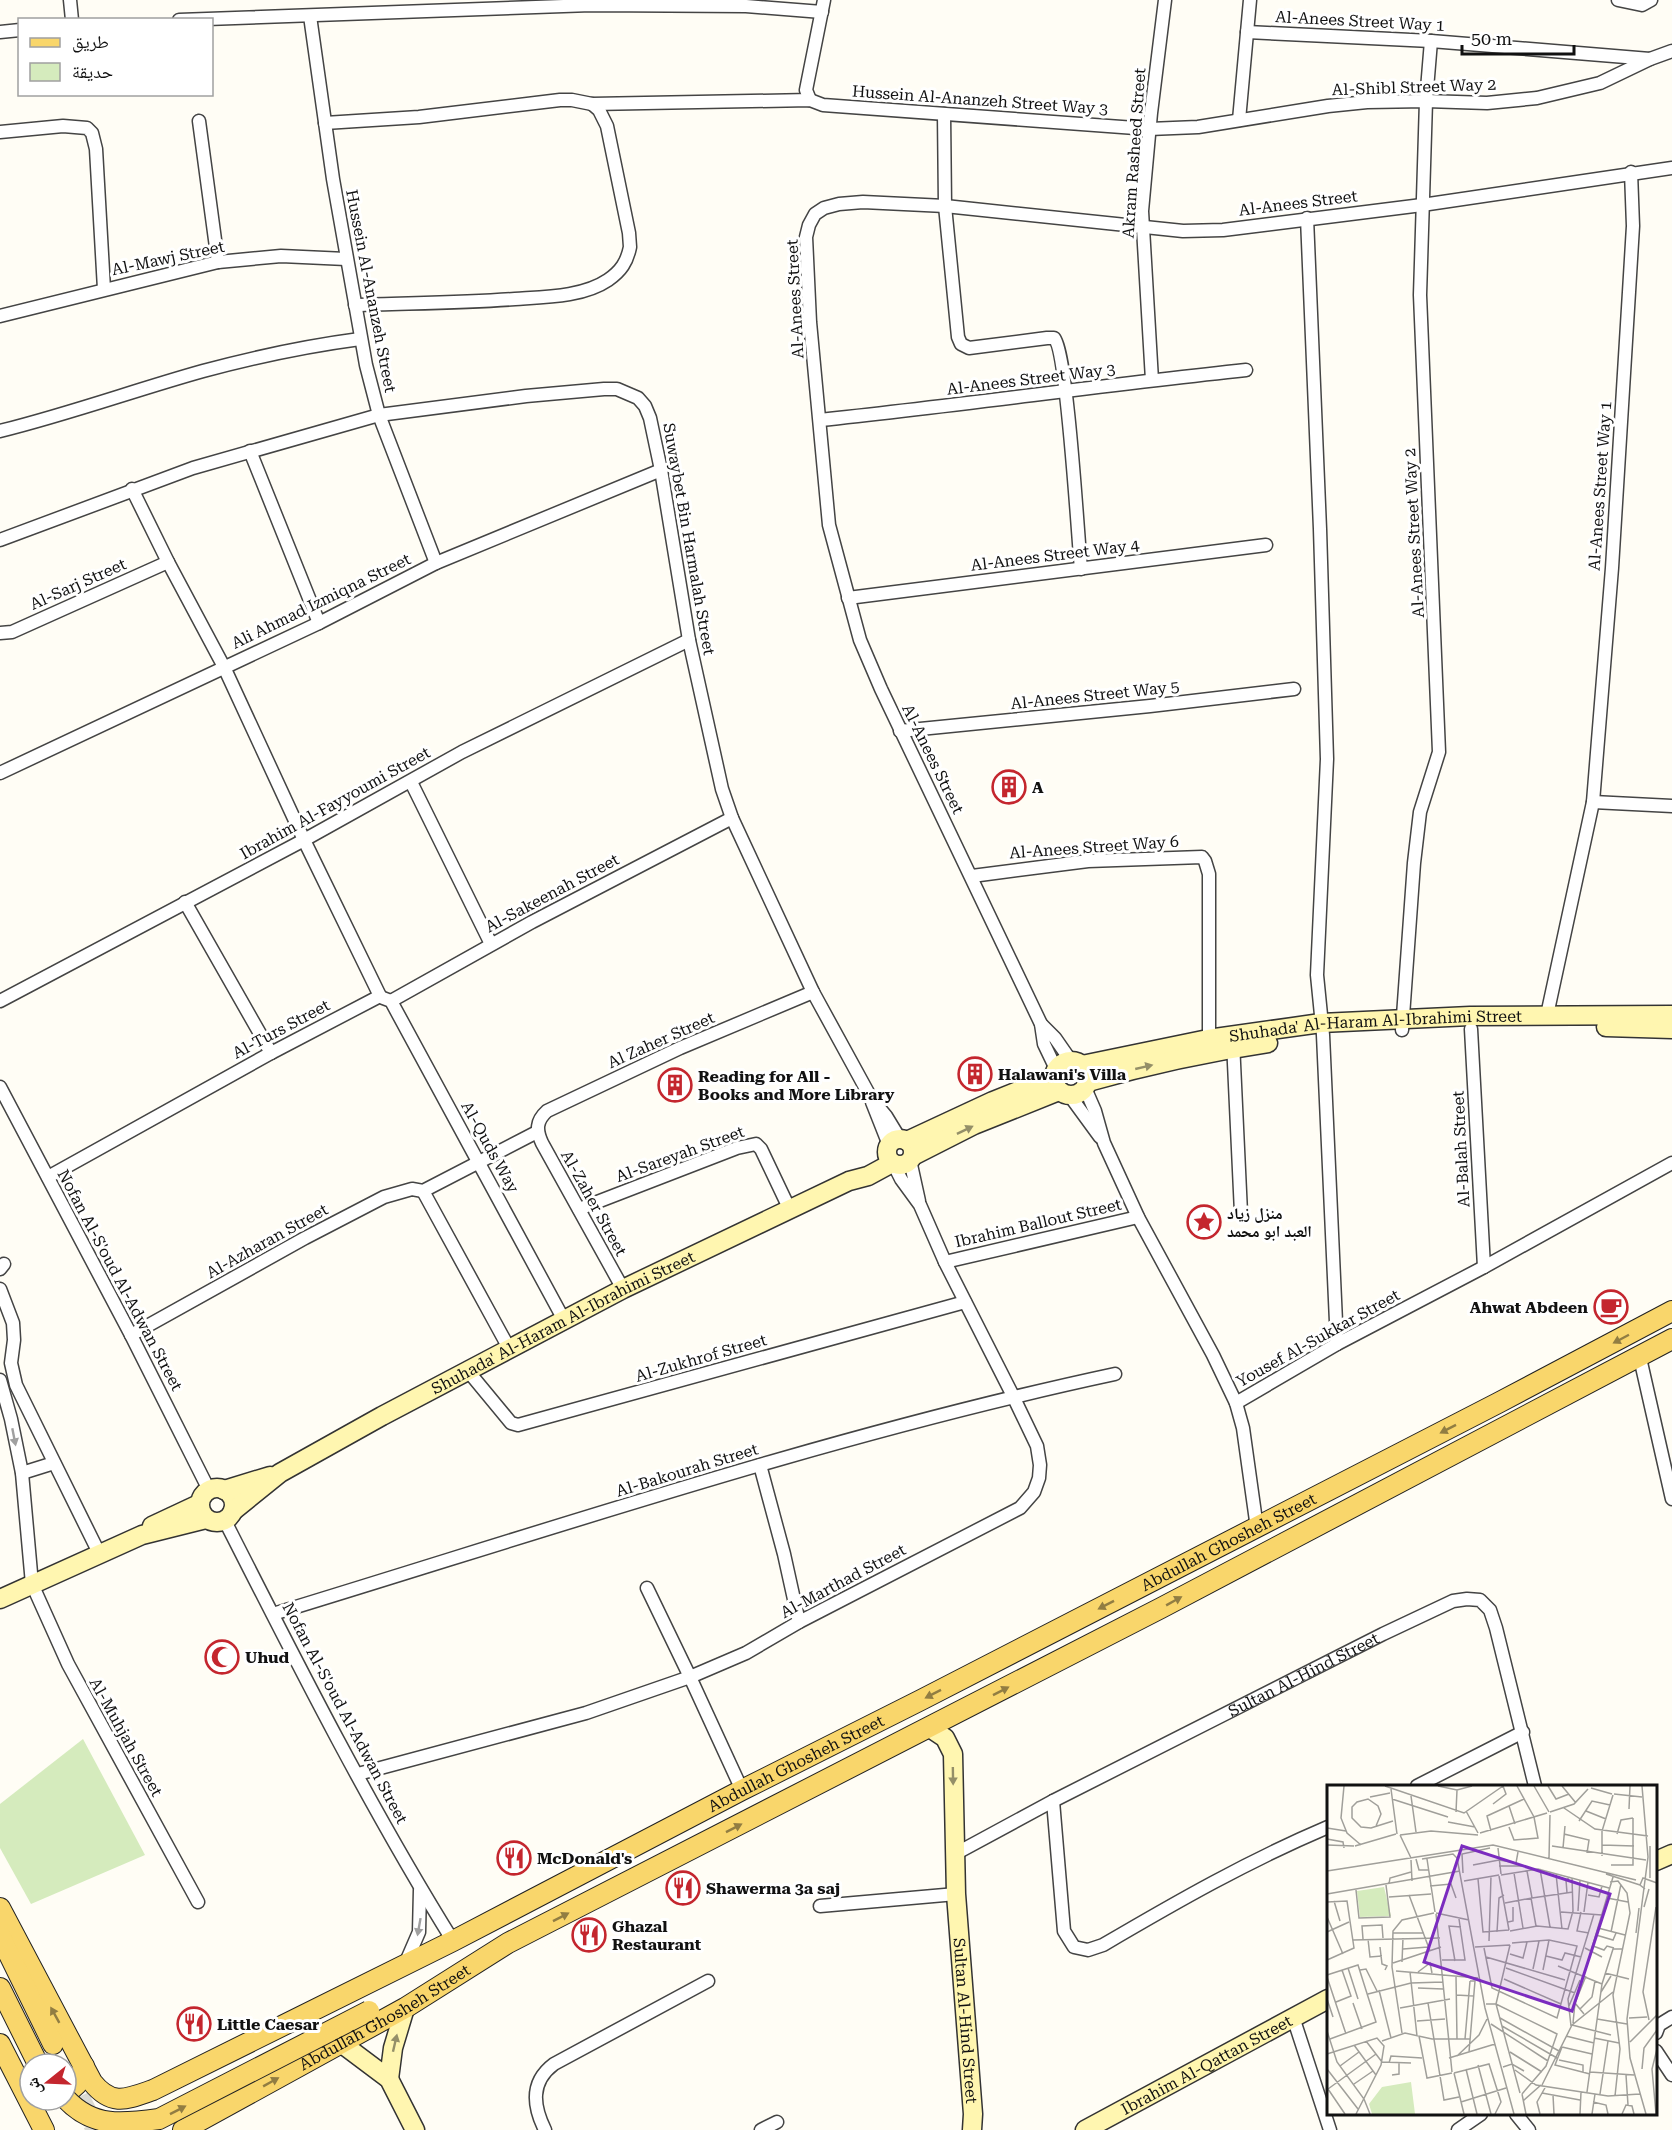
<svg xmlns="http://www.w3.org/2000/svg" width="1672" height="2130" viewBox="0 0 1672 2130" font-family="'Roboto Serif','Noto Naskh Arabic',serif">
	<rect width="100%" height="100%" fill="#fffdf5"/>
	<polygon fill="#d5ebbd" points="83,1739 145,1855 31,1904 0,1848 0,1804"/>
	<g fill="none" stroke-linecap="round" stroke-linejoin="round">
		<polyline stroke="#dbdad3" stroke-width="20" stroke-dasharray="20 10" stroke-linecap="butt" points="66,2070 96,2130"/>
		<defs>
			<g id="street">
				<polyline points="70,0 72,20"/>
				<polyline points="1618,0 1642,5 1651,0"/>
				<polyline points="310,16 333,179 366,365 379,415 436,563"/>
				<polyline points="179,20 591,5 746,6 822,12"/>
				<polyline points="0,32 20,30"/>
				<polyline points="1247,32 1431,41 1650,59"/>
				<polyline points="810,100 806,90 824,0"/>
				<path d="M944,114L945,206L958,337L961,344L969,348L1047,338H1054C1067,350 1078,537 1081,569"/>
				<polyline points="1239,120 1250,0"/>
				<polyline points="199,121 218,262"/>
				<polyline points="325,123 419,117 560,100 572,100 592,104 810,100 823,105 1149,129 1198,127 1328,106 1367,102 1426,101 1487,103 1537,98 1600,83 1650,59 1672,51"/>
				<polyline points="0,132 63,126 87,128 92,133 96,149 104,289"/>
				<polyline points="1307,218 1320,529 1327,759 1317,975 1323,1035 1337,1344"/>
				<path d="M355,305C408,303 462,303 515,299C545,297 583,297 608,280C621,271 627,262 630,247L629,233L607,126L599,110L592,104"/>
				<polyline points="0,316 218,262 281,256 346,259"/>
				<polyline points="1152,380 1142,211 1151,113 1165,0"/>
				<path d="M820,420C962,405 1104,385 1246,370"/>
				<path d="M0,431C69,414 135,390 203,371C255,357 307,346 360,339"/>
				<polyline points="250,451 319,623"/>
				<polyline points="132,489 168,562 224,667 304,840 380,996"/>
				<polyline points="0,540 193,468 379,415 526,396 604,389 617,389 638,398 645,406 650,418 661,470 689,640 722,789 732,818 813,992 871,1098 886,1116 900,1139"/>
				<polyline points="848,598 1266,545"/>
				<polyline points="0,633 12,632 168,562"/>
				<polyline points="900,731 1150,706 1294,689"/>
				<polyline points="0,773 319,623 436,563 661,470"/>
				<polyline points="411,782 491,944"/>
				<polyline points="1593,802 1672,806"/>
				<polyline points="972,876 1088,861 1202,857 1205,861 1209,874 1209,1046"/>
				<polyline points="185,902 271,1053"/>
				<polyline points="383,998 391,1001 564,1320"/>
				<polyline points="0,1001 304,840 462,752 689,640"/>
				<polyline points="391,1001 532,922 732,818"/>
				<polyline points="1547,1015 1593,802 1612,568 1629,292 1633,226 1631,172"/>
				<polyline points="1041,1024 1055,1038 1071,1061"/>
				<polyline points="1471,1029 1484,1267"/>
				<polyline points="1402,1030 1414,863 1420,812 1439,752 1420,295 1426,101 1431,41"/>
				<polyline points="1233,1042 1241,1213"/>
				<polyline points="1056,1069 1044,1044 1041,1024 881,689 860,640 829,525 810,322 806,237 809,225 815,214 824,208 839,204 863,202 945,206 1183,231 1223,230 1422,205 1672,168"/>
				<polyline points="0,1087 131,1335 209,1490"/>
				<polyline points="1085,1088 1095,1111 1104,1143 1138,1217 1213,1355 1236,1403 1243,1428 1257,1528"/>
				<polyline points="1070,1096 1100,1137"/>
				<polyline points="872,1102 889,1145"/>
				<polyline points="910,1160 919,1201"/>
				<polyline points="48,1177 271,1053 380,996"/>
				<polyline points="423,1191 510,1350"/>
				<polyline points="579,1209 737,1148 756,1144 761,1149 790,1210"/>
				<polyline points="945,1262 1138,1217"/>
				<polyline points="0,1269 4,1264"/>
				<polyline points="0,1289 13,1323 14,1340 11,1363 16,1385 100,1555"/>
				<path d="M623,1289L542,1143C536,1130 536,1121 547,1111L680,1048L813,992"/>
				<polyline points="131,1335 305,1238 384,1197 412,1189 423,1191 537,1132"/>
				<polyline points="1640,1358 1672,1499"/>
				<polyline points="468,1371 511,1423 518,1425 965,1302"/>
				<polyline points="0,1380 11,1419 22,1473 32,1584 68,1664 198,1902"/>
				<polyline points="1236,1403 1337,1344 1484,1267 1672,1163"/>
				<polyline points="760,1465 784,1554 799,1622"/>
				<polyline points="22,1473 54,1463"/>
				<path d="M225,1521C297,1663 369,1806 453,1941"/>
				<polyline points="647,1588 690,1677 742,1790"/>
				<path d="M273,1614C552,1529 830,1435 1115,1374"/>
				<polyline points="358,1774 586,1713 690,1677 746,1653 799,1622 1020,1508 1034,1492 1039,1478 1040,1465 1037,1446 1013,1396 945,1262 920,1205 901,1179 894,1165"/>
				<polyline points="1417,1786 1523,1732"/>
				<path d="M1053,1801L1064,1931L1074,1947L1088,1950L1103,1945C1178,1901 1248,1861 1328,1827"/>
				<path id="s1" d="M955,1854L1053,1801L1383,1634L1453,1601L1467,1599L1480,1600L1490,1610L1496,1628L1535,1786"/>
				<polyline points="820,1906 956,1894"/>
				<polyline points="406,1962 419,1932 420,1890"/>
				<polyline points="1293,2017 1330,2130"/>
				<polyline points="1656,2033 1659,2025 1672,2017"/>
				<polyline points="1656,2051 1672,2075"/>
				<polyline points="1516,2114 1529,2130"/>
				<path d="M545,2130C533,2106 530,2082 554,2064L708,1981"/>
				<polyline points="761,2130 777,2122"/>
				<polyline points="1458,2130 1481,2114"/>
			</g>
			<g id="secondary">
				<polyline points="1606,1027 1672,1029"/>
				<circle cx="1071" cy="1078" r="17"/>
				<path id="s2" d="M1082,1065L1208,1039L1321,1023L1470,1016L1672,1015"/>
				<path d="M1088,1082C1147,1065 1207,1052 1268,1043"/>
				<circle cx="900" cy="1152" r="13"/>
				<polyline points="907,1141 993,1101 1053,1077"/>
				<polyline points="913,1156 974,1125 1059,1091"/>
				<circle cx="217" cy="1505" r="17"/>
				<polyline points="224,1490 270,1476"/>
				<path id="s3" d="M233,1511L280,1473L382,1416L623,1289L849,1181L868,1176L892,1163"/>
				<polyline points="152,1526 199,1504"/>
				<polyline points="0,1599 142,1535 206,1519"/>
				<path id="s4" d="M930,1728L945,1738L953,1754L956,1894L973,2114L972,2130"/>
				<polyline points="1656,1861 1672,1854"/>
				<polyline points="341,2043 389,2079 415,2130"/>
				<polyline points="389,2079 393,2048 405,2008"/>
				<path id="s5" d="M1085,2130L1328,1999"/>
			</g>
			<g id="primary">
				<path id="s6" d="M0,1908L92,2082C112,2107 127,2099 153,2090L453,1941L742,1790L921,1700L1498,1403L1672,1311"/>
				<polyline points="0,1936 53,2044"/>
				<polyline points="0,1988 38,2064"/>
				<polyline points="0,2044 44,2130"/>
				<polyline points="66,2094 77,2084 84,2066"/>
				<path id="s7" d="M183,2130L405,2008L508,1943L1161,1608L1672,1339"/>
			</g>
		</defs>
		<use href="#street" stroke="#444" stroke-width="15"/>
		<use href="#secondary" stroke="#333" stroke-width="21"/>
		<use href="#primary" stroke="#222" stroke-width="22"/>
		<use href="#street" stroke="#fff" stroke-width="12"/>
		<use href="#secondary" stroke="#fff6b0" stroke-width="18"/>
		<use href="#primary" stroke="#f9d66b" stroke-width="20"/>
		<defs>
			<path id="primary-bridge" d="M66,2099C93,2128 123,2124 159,2119L369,2011"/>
		</defs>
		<use href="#primary-bridge" stroke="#222" stroke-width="22" stroke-linecap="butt"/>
		<use href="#primary-bridge" stroke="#f9d66b" stroke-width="20"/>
	</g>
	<defs><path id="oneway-solid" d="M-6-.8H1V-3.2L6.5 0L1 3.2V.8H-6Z" transform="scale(1.5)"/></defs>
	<g fill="#948f68">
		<use href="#oneway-solid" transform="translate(1144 1067) rotate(-13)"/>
		<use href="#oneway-solid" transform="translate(965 1130) rotate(-26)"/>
		<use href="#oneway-solid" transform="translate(953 1776) rotate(89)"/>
		<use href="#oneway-solid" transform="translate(395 2043) rotate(-77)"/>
	</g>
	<g fill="#917d42">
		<use href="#oneway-solid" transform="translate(1621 1339) rotate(152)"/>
		<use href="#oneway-solid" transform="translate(1448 1429) rotate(153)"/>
		<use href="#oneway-solid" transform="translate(1174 1601) rotate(-29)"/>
		<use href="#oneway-solid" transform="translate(1106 1605) rotate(153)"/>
		<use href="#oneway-solid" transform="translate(1001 1691) rotate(-27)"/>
		<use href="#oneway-solid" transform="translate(933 1694) rotate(153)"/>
		<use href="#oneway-solid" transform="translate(734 1828) rotate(-27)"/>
		<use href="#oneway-solid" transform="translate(561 1917) rotate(-27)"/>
		<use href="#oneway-solid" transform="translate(55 2015) rotate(-119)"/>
		<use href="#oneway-solid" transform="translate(271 2082) rotate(-29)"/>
		<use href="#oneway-solid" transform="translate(178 2110) rotate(-27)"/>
	</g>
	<g fill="#a0a0a0">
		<use href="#oneway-solid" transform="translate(14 1437) rotate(79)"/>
		<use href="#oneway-solid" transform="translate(419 1927) rotate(100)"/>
	</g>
	<defs>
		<symbol id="building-ring" viewBox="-11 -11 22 22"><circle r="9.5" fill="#fff" stroke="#c4262e" stroke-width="1.5"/><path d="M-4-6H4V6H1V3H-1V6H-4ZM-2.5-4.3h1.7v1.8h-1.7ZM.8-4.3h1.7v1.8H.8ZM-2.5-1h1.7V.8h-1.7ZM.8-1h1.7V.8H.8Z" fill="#c4262e"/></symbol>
		<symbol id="sight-ring" viewBox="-11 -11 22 22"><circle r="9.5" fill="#fff" stroke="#c4262e" stroke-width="1.5"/><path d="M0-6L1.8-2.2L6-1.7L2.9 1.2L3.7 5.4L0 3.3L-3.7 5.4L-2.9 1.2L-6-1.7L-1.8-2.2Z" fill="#c4262e"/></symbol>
		<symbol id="cafe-ring" viewBox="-11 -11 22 22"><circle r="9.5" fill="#fff" stroke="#c4262e" stroke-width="1.5"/><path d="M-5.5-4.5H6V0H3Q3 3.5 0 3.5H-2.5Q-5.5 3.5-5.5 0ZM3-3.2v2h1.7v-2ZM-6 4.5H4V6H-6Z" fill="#c4262e"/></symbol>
		<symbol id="mosque-ring" viewBox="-11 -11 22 22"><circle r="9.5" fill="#fff" stroke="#c4262e" stroke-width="1.5"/><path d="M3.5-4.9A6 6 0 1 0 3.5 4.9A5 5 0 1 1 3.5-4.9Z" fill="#c4262e"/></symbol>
		<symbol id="restaurant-ring" viewBox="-11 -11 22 22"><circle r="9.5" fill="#fff" stroke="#c4262e" stroke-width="1.5"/><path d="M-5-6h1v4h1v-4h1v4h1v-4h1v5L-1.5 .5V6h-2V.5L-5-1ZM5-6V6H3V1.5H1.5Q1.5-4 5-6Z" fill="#c4262e"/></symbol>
	</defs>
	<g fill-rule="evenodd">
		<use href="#building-ring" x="990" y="768" width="38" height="38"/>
		<use href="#building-ring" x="956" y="1055" width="38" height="38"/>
		<use href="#building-ring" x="656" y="1066" width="38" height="38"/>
		<use href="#sight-ring" x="1185" y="1203" width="38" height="38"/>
		<use href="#cafe-ring" x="1592" y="1288" width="38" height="38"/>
		<use href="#mosque-ring" x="203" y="1638" width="38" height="38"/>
		<use href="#restaurant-ring" x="495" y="1839" width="38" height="38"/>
		<use href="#restaurant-ring" x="664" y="1869" width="38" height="38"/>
		<use href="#restaurant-ring" x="570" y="1916" width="38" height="38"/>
		<use href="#restaurant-ring" x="175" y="2005" width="38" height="38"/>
	</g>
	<g text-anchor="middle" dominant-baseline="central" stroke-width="6" stroke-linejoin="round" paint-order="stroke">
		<g font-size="16" fill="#111" stroke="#fff">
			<text transform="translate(1360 21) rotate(3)">Al-Anees Street Way 1</text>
			<text transform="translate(1414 87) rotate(-2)">Al-Shibl Street Way 2</text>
			<text transform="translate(980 100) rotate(4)">Hussein Al-Ananzeh Street Way 3</text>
			<text transform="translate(1134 153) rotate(-86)">Akram Rasheed Street</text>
			<text transform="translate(1298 203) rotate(-7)">Al-Anees Street</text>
			<text transform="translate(168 258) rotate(-12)">Al-Mawj Street</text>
			<text transform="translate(371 291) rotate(79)">Hussein Al-Ananzeh Street</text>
			<text transform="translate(795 299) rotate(-93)">Al-Anees Street</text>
			<text transform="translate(1031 379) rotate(-7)">Al-Anees Street Way 3</text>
			<text transform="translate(1600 486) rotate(-86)">Al-Anees Street Way 1</text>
			<text transform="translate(1414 533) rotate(-93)">Al-Anees Street Way 2</text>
			<text transform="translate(689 539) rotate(80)">Suwaybet Bin Harmalah Street</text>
			<text transform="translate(1055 555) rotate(-7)">Al-Anees Street Way 4</text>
			<text transform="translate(78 584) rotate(-24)">Al-Sarj Street</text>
			<text transform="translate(321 601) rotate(-26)">Ali Ahmad Izmiqna Street</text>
			<text transform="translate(1095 695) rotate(-6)">Al-Anees Street Way 5</text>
			<text transform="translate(933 759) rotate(64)">Al-Anees Street</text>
			<text transform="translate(335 803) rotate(-29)">Ibrahim Al-Fayyoumi Street</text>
			<text transform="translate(1094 847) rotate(-4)">Al-Anees Street Way 6</text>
			<text transform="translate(552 893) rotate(-28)">Al-Sakeenah Street</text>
			<text stroke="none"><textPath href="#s2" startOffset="297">Shuhada' Al-Haram Al-Ibrahimi Street</textPath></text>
			<text transform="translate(281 1029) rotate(-28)">Al-Turs Street</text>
			<text transform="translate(661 1040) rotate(-24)">Al Zaher Street</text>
			<text transform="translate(490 1147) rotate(61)">Al-Quds Way</text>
			<text transform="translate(1461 1149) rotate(-93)">Al-Balah Street</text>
			<text transform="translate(680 1154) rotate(-20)">Al-Sareyah Street</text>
			<text transform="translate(594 1203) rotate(61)">Al-Zaher Street</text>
			<text transform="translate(1038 1223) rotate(-13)">Ibrahim Ballout Street</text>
			<text transform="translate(267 1241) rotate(-29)">Al-Azharan Street</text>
			<text transform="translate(120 1280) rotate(62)">Nofan Al-S'oud Al-Adwan Street</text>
			<text stroke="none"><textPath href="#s3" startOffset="381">Shuhada' Al-Haram Al-Ibrahimi Street</textPath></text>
			<text transform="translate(1318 1338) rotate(-29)">Yousef Al-Sukkar Street</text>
			<text transform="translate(701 1358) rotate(-16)">Al-Zukhrof Street</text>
			<text transform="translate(687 1470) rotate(-17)">Al-Bakourah Street</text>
			<text stroke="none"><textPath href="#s6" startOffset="1472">Abdullah Ghosheh Street</textPath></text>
			<text transform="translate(843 1581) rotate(-28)">Al-Marthad Street</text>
			<text stroke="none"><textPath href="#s1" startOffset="392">Sultan Al-Hind Street</textPath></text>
			<text transform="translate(345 1713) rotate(62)">Nofan Al-S'oud Al-Adwan Street</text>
			<text transform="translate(126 1737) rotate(61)">Al-Muhjah Street</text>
			<text stroke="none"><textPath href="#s6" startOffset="986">Abdullah Ghosheh Street</textPath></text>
			<text stroke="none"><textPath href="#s7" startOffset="231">Abdullah Ghosheh Street</textPath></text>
			<text stroke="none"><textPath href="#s4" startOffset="303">Sultan Al-Hind Street</textPath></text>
			<text stroke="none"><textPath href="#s5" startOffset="138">Ibrahim Al-Qattan Street</textPath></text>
		</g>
		<g font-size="16" font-weight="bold" fill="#111" stroke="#fff" text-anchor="start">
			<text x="1032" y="787">A</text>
			<text x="998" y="1074">Halawani's Villa</text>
			<text x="698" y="1076">Reading for All -<tspan x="698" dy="18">Books and More Library</tspan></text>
			<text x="1227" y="1213">منزل زياد<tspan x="1227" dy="18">العبد ابو محمد</tspan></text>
			<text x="1588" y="1307" text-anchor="end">Ahwat Abdeen</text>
			<text x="245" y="1657">Uhud</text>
			<text x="537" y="1858">McDonald's</text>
			<text x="706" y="1888">Shawerma 3a saj</text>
			<text x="612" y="1926">Ghazal<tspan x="612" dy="18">Restaurant</tspan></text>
			<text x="217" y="2024">Little Caesar</text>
		</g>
	</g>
	<g transform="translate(1327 1785)">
		<rect width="330" height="330" fill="#fffdf5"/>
		<path d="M57,102L64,131L33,132L30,106ZM84,297L88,329H45L42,319L55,302Z" fill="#d5ebbd"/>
		<path fill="none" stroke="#a09f9a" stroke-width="1.5" d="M17,1L14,33L20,48L34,60M58,1L137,28L176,1M111,1L130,5L145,1M207,1L222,27M221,1L229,14L242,9M235,1L249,18M315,1L321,72L300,234L303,273L319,329M264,3L285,9M64,4L70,49M287,9L315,12M84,11L89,47M43,12L63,8M65,14L121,32M166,19L179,9L176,1M182,21L188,39M237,23L268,44L321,51M302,24L303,1M139,26L151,48M259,26L279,34M129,27L130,5M223,27L247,19L261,4M252,36L265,16L283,20M121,37L148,42M49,41L54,29L51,21L41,14L30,17L25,22V33L34,42L44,43L47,42L66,36M182,42L187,55L211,53L207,32L190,1M0,43L19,46M164,46L160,31L197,14M153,48L220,28M237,49L262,55L260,68M290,49L294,35L306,33M73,50L104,46L151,50M73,50L84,73M0,54L16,57L17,63M0,60L27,61M275,60L307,61M28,61L69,49M225,61L319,75M171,63L174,89M236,63L238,41M275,71V46L286,10M222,73L223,30M89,74L92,85H102M95,74L126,69L130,73L158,223L187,329M100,74L108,127M84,75L85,96M146,80L172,75L189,78L191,67M284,80H306V33M172,81H195M213,84L223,142M0,86L166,60L309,95M200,86L205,113M136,88L135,69L163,63M187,88L196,143M229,89L235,144M279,89L313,100M174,90L211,84L282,103M172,91L182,145M323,93V61M151,94L156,147L182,145M137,96L172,90M283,97L291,96L300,108L303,128L286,210L293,264L288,311M62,99L63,93L84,87M103,101L124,99L129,113M318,104L313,100L316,93L330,98M29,105L32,133L63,132L59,100M240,108L239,95L243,92M0,109L133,86M82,110L103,166M261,110L272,112L275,101M62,112L104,109M204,113L209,141M205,113L246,107M280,113L301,117M7,116L13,136M0,117L20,116L27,163L0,175M178,118L205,113M317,122L322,104M251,126L253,95M234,127L275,130M254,127L250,146L262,148M257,127L261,97M109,128L142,135M109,129L125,287M0,132L16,169M181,137L186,136V122M271,143L298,150M183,146L210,141L241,144L246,126L245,93M0,147L22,137M170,147L172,113L177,110M284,147L294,99M66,148H97M309,148L312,123M269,150L286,155L289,148M36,154L35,141L55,140L56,153M41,154L43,172L55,171M26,155L113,153M162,156L164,91M183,160L169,219L193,308M266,161L277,165L280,161L287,163M53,162L55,179L60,181L58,185M148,162L183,160M157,163L165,203L230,233L250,161L222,155L185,158M258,163L275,172M76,164L101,162M264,166L286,92M183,169L196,173L200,157M219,171L235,175L238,168L254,172M159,172L238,195M115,175H138L132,134M128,176L122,141L134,142M75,177L76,153M66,178L114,162M231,181L275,199M21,183L31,214M179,183L248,208M206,184L212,156M33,185L39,184L50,206M216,185L222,155M69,186L151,193M83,187L90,251M91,187L103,178L105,188M278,188L302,194M0,190L31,180L49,237L3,254M129,191L130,254M0,192L19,249M177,194L234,219M91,203L116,204M52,205L64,253M274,207L284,191M41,209L84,198L116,197M129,210L147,211M0,214L6,232M330,215V185M9,217L24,211L15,185M26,218L35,244M101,218L117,315L132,312M159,219H169L230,249L219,281L195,309M242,221L253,195M73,223L123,214M253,224L265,212L268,196M257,229L248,218L259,191M173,233L232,266M302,233L320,232M270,234L300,239M322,235L316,207L329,122M90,236L118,234M246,238L248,218M164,239L221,276M245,240L284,250M175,241L230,273M244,241L241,214L267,129M0,246L10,277L37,314L43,329M75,248L65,182L66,146L75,135L107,128M92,251L100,293L125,288M239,251L267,258M267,253L292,258M138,254L143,196M39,256L55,277L84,278M55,256L78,248L105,254H143M303,257L330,230M27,260L49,290M235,262L228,280L263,289M235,262L265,269M142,267L148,196H143M183,267L215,287M0,269L50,253L57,261L54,280L29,329M130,271L152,250L160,234M122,273L168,259M232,275L256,280V287M62,278L64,271L95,273M151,280L164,329M13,281L32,267M176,282L185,279L197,286M0,284L31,324M139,284L150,329M315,284L317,263L330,245M188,285L209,300L281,311L313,309M263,287L307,290M127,288L162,279L174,317L168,329M127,288L137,329M65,290L72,289V278M299,290L301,320M27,299L46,286M215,300L245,240L286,207M1,304L49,269M1,304L18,329M260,307L275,199L286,164H295M215,308L253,315M195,309L199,329M273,309L281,256M226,310L227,329M196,316L214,300M134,317L179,303M266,317L279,320L281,329M213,329L210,317L219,301M253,329L254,307M265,329L268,309M295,329L299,320L305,321L307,329M329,329L325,284L330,264"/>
		<path fill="#7b2cbf" fill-opacity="0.15" stroke="#7b2cbf" stroke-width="3" d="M135,61L283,109L245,226L97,177Z"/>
		<rect width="330" height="330" fill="none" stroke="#111" stroke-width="3"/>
	</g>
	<rect x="18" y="18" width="195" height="78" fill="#ffffff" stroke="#a0a0a0" stroke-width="1.5"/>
	<rect x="30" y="38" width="30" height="9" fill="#f9d66b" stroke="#a0a0a0" stroke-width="1.5"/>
	<text x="72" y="48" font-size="18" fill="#111111">طريق</text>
	<rect x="30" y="63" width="30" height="18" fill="#d5ebbd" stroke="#a0a0a0" stroke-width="1.5"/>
	<text x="72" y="78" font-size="18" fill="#111111">حديقة</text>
	<g transform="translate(48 2082) rotate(252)"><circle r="28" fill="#ffffff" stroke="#a0a0a0" stroke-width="1.5"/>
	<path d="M0-4.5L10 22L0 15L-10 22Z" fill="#c4262e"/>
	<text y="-9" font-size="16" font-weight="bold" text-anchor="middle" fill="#111111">ش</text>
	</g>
	<path d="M1462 45v9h112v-9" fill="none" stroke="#111111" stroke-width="3"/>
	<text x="1471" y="45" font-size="18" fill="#111111" stroke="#ffffff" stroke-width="4.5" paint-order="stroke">50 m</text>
</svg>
